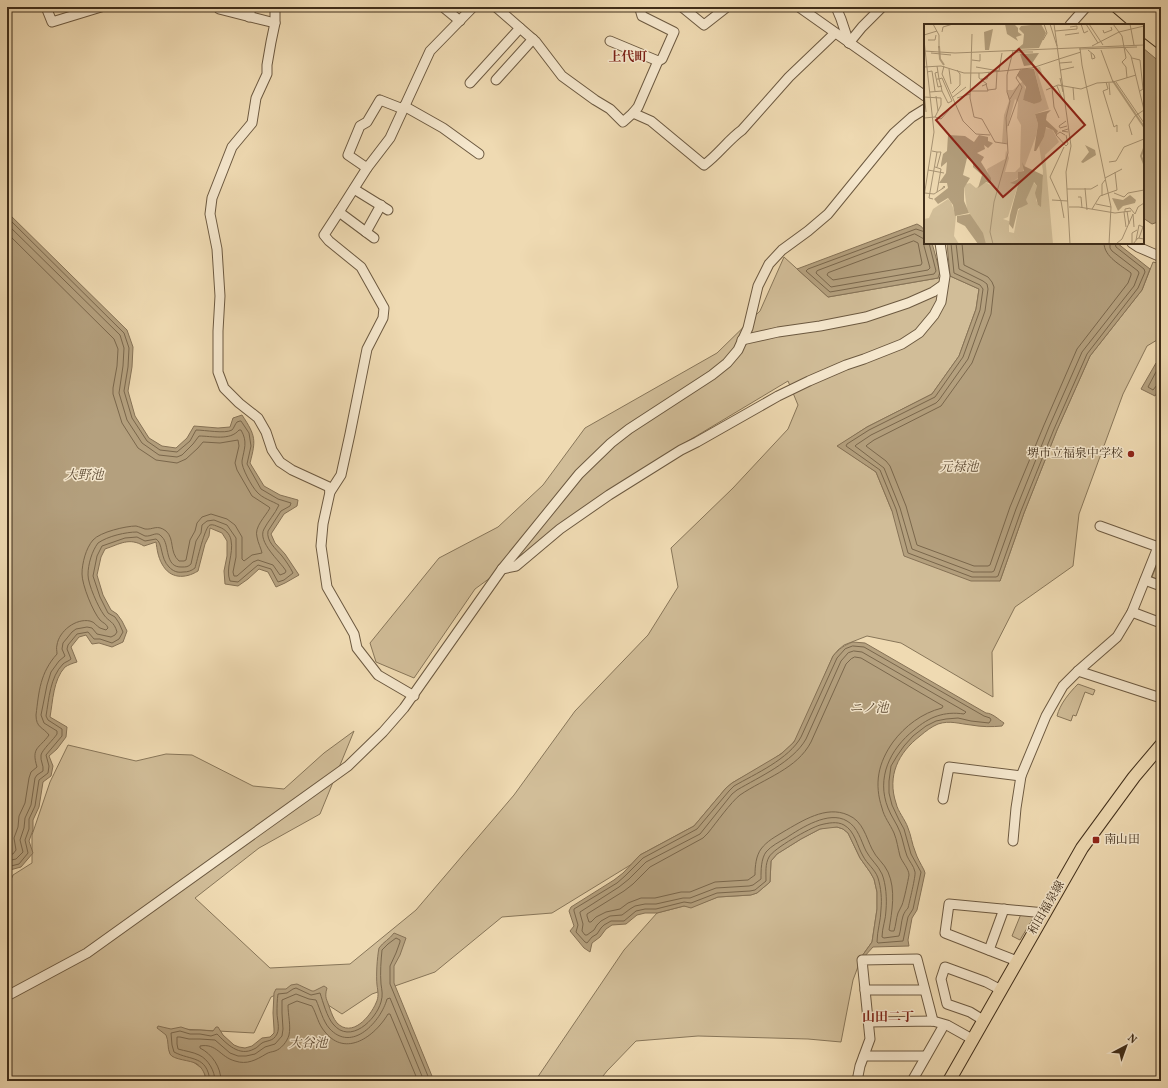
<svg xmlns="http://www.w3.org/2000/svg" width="1168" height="1088" viewBox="0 0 1168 1088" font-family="Vollkorn,'Noto Serif JP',serif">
	<rect width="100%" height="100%" fill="#efdab2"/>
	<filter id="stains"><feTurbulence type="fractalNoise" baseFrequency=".005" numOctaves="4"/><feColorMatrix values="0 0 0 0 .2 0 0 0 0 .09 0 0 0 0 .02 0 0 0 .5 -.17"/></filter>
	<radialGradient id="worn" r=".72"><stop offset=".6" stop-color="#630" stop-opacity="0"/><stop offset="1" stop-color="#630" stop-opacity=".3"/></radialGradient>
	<g fill="#d1bd98" stroke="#887659">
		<path d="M784,257L828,297L950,276L979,289L976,309L959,356L932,394L867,427L838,446L876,472L892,511L1000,581L1024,513L1057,430L1090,356L1142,290L1153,262L1161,264V342L1157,340L1147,346L1123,394L1079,514L1073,566L1015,607L992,652L993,697L901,643L867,636L844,645L838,650L833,656L798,736C786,756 752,771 732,783L726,788L694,826L640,855L632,864L552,913L502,917L435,972L372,994L342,1014L297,985L271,997L254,1033L182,1029L176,1049L204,1070L206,1081H7V889L13,875L32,863V835L50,782L68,745L136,761L166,754L192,755L253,786L284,789L324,753L354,731L320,814L259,848L195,898L270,968L350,964L416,910L514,795L575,711L648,635L678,587L671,548L733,488L788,429L798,405L788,381L658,459L539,542L475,589L414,678L376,662L370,643L439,558L498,527L543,485L585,428L717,353L760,311Z"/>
		<polygon points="1161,554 1161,570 1160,574 1161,575 1161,581 1152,577"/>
		<path d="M1078,684L1095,690L1093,695L1085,692L1076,716L1073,715L1071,721L1057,716C1060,704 1069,693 1078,684Z"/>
		<polygon points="829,827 837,827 843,829 848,833 860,858 870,872 874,879 877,892 877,909 872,942 862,956 853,980 841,1042 808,1039 698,1036 636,1041 607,1071 599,1081 535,1081 624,950 657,913 684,906 691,907 718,897 750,895 757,893 770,882 771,861 777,854 801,839 820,829"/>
		<polygon points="1021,914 1035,915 1020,940 1012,936"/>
	</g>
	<g fill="#b4a07e" stroke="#867256">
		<polygon points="1143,48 1161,63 1161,221 1152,224 1143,218"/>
		<path d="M7,212L127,330L133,347L132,367L128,391L135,416L149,438L162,446L176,448L187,438L194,426L218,428L230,427L233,418L242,415C256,436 256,440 250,463L264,486L280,495L298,500L297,506L284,514L271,534L275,543L285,554L299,575L285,583L276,587L268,572L259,569L248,579L238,586L225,584L224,571L227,556V541L222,533L210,528L209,536L205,544L198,571C185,579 170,579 162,564C158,557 157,549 156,542L144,546C129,537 120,544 105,549L101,557L97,575L103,595L111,610L117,614L122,621L127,631L123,642L112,647L99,643L92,644L86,635L79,637L71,647L77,662C73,663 68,665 65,667C53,680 53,701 50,717L67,727L66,737L57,749L49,756L53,766L51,776L43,782L39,807L33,820V830L29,841L33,853L21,867L10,870L7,877Z"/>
		<path d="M917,224C927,229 925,233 925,243H932L940,272L938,278L828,297L797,269Z"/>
		<polygon points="947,243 1117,243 1150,269 1142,290 1090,356 1057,430 1024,513 1000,581 971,581 904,556 892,511 876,472 837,446 867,427 932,394 959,356 976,309 979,289 950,276"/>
		<polygon points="1156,363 1161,366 1161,385 1155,396 1141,389"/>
		<path d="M853,642L865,643L986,713C992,713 998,719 1004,723L1002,726C992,727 982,727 971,725C960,724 950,720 938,724C931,727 926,731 920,736C898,753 887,776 896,803C898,812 905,819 908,828C911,835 912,844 915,851C917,858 921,864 924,870L925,873L917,910L912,918L908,940L909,946L873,947L864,957L862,956L872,942L877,909V892L874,879L870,872L860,858L848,833L843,829L837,827L820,829L801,839L777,854L771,861L770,882L757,893L751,895L718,897L691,908L684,906L657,913H645L637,915L626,924L612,925L606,929L600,937L592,943L590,952L584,948L570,931L574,926L569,911L571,907L614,880L623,873L640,855L694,826L726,788L732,783L781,754L794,742L833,656C839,649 844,645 853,642Z"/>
		<path d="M394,933L406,938L400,955L394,966V983L434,1081H207C205,1075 203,1068 197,1064C191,1060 173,1060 170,1054C167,1048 169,1041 166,1035L157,1028L158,1026L171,1029L181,1027L190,1030H200L213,1031L216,1027H218L223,1035L234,1045L239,1047L245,1048L252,1046L262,1038L270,1037L274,1033V1029L273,1013L274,993L276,989H286L291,985L297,984L312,991H314L324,986L327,988C324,998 327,999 330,1009C332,1014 333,1018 337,1023C352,1038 370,1017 376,1003C379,997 378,992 377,985C376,976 377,958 379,948C383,942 390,939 394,933Z"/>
	</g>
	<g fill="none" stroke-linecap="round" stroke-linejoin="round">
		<g stroke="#7a674c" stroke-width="1">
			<path d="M7,217L124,333L129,348L128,367L124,391L132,418L147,441L160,450L177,452L190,441L196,430C205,430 225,434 232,430C234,428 235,424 237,422L240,421H241L249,433L251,446L247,464L261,489L278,499L291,503L290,506L281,511L268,531C266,541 276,549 282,556C286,561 290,567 293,573L284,580L278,582L271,569L258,565L238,582L230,581C225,568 234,554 231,540C230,534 225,529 219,527C216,526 213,524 210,525C205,526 197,561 195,568C191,571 188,572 183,572C177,573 173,571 169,567C160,558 163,543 156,539L145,541L137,537L125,538L102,546L97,556L93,576L100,597L108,613L115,617L119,623L123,632L119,639L112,643L100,639H94L88,632L77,634L68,645L67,649L71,659C69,661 65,662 63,664C50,677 49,699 46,716L48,720L62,729V736L46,755L49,766L48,773L39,780L35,806L29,819V829L25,840L28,853L19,864L7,867"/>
			<path d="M7,224L120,335L124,348L123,366L119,393L127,420L142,443L159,455L177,457L182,455L193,444L199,436C212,436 230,441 239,430H241C248,442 244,449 242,461C241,467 252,487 257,492C262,498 272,501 279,505C275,514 268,521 264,529C257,542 280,561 286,571L285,573L280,575L273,565L258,560L253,562L237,576H234L233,572L236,557V538L227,525L214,520L207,521L202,525L201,533L196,541L191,564C188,567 186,567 182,567C164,568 170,544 162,537C157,530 152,537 145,536C142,535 140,533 137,532C126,532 108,536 98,543C92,551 88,564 88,575C88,584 98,607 104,615C109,622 114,621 117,632L115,635L111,637L97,634L92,628L87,627L76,629L72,632L63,643L62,649L65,656L59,661L51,672L47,685L41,715L44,723L57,731V734C54,739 42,750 41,755C40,761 44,765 43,771L37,775L35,778L31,805L25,818L24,828L20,840L23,852L16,859L7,861"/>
			<polyline points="925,232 916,229 808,269 806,271 830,292 934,274 936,271 929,243"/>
			<path d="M7,233L114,339L118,349L117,366L113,388V394L122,423L138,448L156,460L177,463L186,459L198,448L203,442L220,443L238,440L239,446L235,463L237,470L252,496L269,507L270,508C265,517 254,527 257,537C258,543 261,548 262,553L252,555L244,561L242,559V537L235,525L227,519L211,514L202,517L197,523L195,531L190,540L186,560L184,561H179C169,552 175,539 166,531C157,524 153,530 145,529C142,528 140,527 136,526C126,526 100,532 93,540C86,548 82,563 82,574C82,585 93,612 100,620C103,623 107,624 108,628L106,630C104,629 102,629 100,628C96,626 95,622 90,621C76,618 59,631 57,645C56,648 57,651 57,654C40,673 39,691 36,715C36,728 43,727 49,735C39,749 31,747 37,767L31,772L29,778L25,803L19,816L18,827L14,838L16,850L13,854L7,855"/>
			<polygon points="915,234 924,239 924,246 930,268 928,270 831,287 816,273 817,271"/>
			<polygon points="914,241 918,243 922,263 921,265 833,280 827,275 828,273"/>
			<polyline points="951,243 954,273 980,285 983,289 980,310 963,357 935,397 869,430 847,444 846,446 880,470 896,509 908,553 972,577 996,577 998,576 1021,511 1054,429 1087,354 1138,288 1145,272 1144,269 1116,247 1115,243"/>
			<polyline points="956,243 959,269 983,281 987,284 988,289 985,311 968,359 939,400 936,403 871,435 856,445 855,446 884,468 900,508 912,549 973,572 992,572 994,571 1016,509 1049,427 1082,352 1134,286 1139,273 1138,271 1112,251 1110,248 1110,243"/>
			<path d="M962,243L964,265L988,277L992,282L994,287L991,314L972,363L941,406L874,440L867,445L866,446L886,461L890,466L906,506L917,545L974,566H988L990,565L1010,507L1044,425L1077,349L1128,283L1131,275V273C1121,265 1104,257 1104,243"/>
			<polyline points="1161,369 1157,370 1148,387 1153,390 1157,385 1161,384"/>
			<path d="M853,646L864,647L984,716L990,718L991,720L989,723L971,721L958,718L946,719L936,721L926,726L913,736L904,746L897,756L891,766L889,781V793L892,805L899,820L904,829L911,854L921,872L913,909L908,917L903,941L878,943L877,942C877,931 881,920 881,909C882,899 881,888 878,878C875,869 867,864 863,856C857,846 855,831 844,825C837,821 828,823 820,825C810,828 774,848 769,857C765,864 766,873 766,881L755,890L750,891L717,893L691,903L684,902L656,909H645L636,911L624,921H611L604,925L601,928L597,934L592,937L587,943L585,942L576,932L578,925L574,911V909L617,883L625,876L643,858L697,829L729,791L734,786C755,774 789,759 801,737L837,658L845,649Z"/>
			<path d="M854,651L862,652L966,712L964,714C944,711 929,717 914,730C890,749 876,778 888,808C891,816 897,824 900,832C903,840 904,848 907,856C909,861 914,866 915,872C916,875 909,904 908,908C906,910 904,913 903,916C901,922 901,930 899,936L884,938L882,937C882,928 886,919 886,910C887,899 886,884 882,874C878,865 870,859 866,851C861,841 858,827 847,821C829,810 801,828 786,838C779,842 771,846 766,852C761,859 761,870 761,879L753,885L749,886L716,888L690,898H683L656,904H645L635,906L630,909L622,915L610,916L601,921L597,925L594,930L587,935H585L582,931L583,924L580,913V912L619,887L629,879L646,862L700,834L732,794L737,790C759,777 793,762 806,739L841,661L848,653Z"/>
			<path d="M855,657L861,658L943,706L942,708C922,713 905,726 893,742C878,763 874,784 882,808C884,817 890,824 894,833C897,840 898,849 900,856C902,862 909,869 909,875C908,881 904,900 902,905C901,908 899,910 898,913C896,919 896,925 894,931H891L889,930C892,911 896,890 888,872C884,863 876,858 872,849C866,837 863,821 848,815C826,805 802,821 783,832C775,837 767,841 761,849C756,856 755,866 755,875L748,880L715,882L690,892H681L655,898H641L628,903L620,909L606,912L596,917L591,922H589L587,916V914L624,891L633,884L650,867L703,838L708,833C716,823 731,802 740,795C765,778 797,769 811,742L846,664L851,659Z"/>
			<path d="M210,1081C207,1055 191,1061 174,1052L172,1045L171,1033L180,1031L190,1034H200L211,1036L217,1034C227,1044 239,1057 254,1049C257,1048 259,1045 262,1043C267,1040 273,1042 277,1034C280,1028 277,1019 277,1013C277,1007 277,1000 278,994L287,993L293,989L296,988L311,995L320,993C323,1002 327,1017 333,1024C350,1045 376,1020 381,1002C383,995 382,991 381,984C380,973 381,960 382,950L388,944L396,938L400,940V942L396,953L390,966V984L430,1081"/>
			<path d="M215,1081C215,1071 208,1059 199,1055C193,1052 185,1051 178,1049L177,1044V1037H180L189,1039H200L215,1040L230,1053L238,1056H246L255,1054L265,1047L275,1044L282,1036L283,1029L282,1013V1000L296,994L309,999L316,1000C320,1009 323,1021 329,1028C352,1054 381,1021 387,999L390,998L424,1081"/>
			<path d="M221,1081C221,1067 212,1054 200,1048V1046C217,1043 220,1057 235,1061C247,1065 256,1060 266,1054C269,1052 272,1052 275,1051C281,1049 287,1042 289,1035C291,1026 288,1015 288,1005L297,1001L312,1006C317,1015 318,1024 325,1032C346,1058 375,1036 388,1014H390L418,1081"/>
		</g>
		<defs>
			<g id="minor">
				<polyline points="46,7 52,22 101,7"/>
				<polyline points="275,7 275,23 271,42 267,65 267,74 256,98 252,123 232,147 212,198 210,214 217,249 220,296 218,331 218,372 224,388 239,403 258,418 266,432 272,450 280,462 292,470 329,487 330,492"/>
				<polyline points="443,7 460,21"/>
				<polyline points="496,7 536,42 562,76 595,100 610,109 623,122 633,113 638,107 658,61"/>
				<polyline points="682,7 704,25 727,7"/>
				<polyline points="799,7 925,96"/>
				<polyline points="836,7 841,19 849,43"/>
				<polyline points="219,9 275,23"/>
				<polyline points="249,17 251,7"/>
				<polyline points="1070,25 1086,7"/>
				<polyline points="610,41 658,61 662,59 674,32 642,16 640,9 641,7"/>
				<polyline points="849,43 862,27 882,7"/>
				<polyline points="496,80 533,39"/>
				<polyline points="470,83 520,28"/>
				<polyline points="404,106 443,128 479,154"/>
				<path d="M633,113L651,121L704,165C718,155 728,140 742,130L789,77L835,33"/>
				<polyline points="367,168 348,155 360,126 367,122 380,100 403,109"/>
				<polyline points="354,189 388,210"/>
				<polyline points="339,212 374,238"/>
				<polyline points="366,232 381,205"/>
				<polyline points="1132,243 1138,247 1161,257"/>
				<polyline points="742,340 778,332 820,326 866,317 908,303 933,292 943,285"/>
				<polyline points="1100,526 1161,548"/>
				<polyline points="502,569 516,566 560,529 609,495 681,450 697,442 778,396 809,381 846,365 864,359 902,344 919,333 934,315 941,302 945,276 940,243"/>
				<polyline points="1145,580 1161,586"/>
				<polyline points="1132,612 1161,623"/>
				<polyline points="1078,671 1161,698"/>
				<polyline points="414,696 378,675 357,648 354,634 327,587 321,546 323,524 330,492 341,475 350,434 367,349 383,318 384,308 361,267 329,241 324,235 339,212 367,168 390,138 430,51 473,7"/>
				<polyline points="943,799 949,767 1021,776"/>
				<polyline points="1013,841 1016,808 1021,776 1046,716 1063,686 1078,671 1117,637 1132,612 1158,547"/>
				<polyline points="989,950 1004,909"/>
				<polyline points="1017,961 945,933 949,904 1045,913"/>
				<polyline points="865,990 924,990"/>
				<polyline points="7,996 87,953 348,766 383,732 404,708 502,569 579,474 611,443 629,429 712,375 727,363 738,350 748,328 758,286 769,264 782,250 808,231 828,214 894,133 912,117 925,109"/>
				<polyline points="983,1020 970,1012 947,1004 941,979 945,967 986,982 1001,990"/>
				<polyline points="869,1022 933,1021 947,1025 972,1039"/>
				<polyline points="864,1056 926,1056"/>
				<polyline points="857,1081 860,1066 870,1039 862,960 917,959 933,1021"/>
				<polyline points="912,1081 944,1025"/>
			</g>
			<g id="major">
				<polyline points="1117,7 1138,25"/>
				<polyline points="1143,29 1161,43"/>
				<polyline points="949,1081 1082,848 1134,777 1161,745"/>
			</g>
			<g id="highway">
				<polyline points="1130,7 1161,32"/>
				<polyline points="1148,7 1161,18"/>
			</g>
		</defs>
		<use href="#minor" stroke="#6c5940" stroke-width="11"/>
		<use href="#major" stroke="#402e1a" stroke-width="14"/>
		<use href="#highway" stroke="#402e1a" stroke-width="16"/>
		<use href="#minor" stroke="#f5e7cd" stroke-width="9"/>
		<use href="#major" stroke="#efdab2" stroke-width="12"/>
		<use href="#highway" stroke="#efdab2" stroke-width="14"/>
	</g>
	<g fill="#8f2418" stroke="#f5e7cd" stroke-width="1.5">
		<circle cx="1131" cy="454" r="4"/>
		<rect x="1092" y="836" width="8" height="8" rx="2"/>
	</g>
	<g text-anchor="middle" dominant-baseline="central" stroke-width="3" stroke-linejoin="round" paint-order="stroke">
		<g font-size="12" fill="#402e1a" stroke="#f5e7cd" text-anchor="end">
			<text x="1123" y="454">堺市立福泉中学校</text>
			<text x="1104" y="840" text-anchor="start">南山田</text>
		</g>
		<g font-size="12" fill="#402e1a" stroke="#f5e7cd">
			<text transform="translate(1047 908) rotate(-60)">和田福泉線</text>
		</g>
		<g font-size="13" font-weight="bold" fill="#7a1f14" stroke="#f5e7cd">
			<text x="628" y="58">上代町</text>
			<text x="888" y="1018">山田二丁</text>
		</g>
		<g font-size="13" font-style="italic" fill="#5d4a33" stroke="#f5e7cd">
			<text x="959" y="468">元禄池</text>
			<text x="84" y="476">大野池</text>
			<text x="869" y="709">ニノ池</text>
			<text x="308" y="1044">大谷池</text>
		</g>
	</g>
	<g transform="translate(924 24)">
		<rect width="220" height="220" fill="#efdab2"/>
		<path d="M116,43L118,49L114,50L125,85L111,90L114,100L112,112L99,147L94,148V154L88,158L94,161L84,193L79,195L85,197V208L90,209L94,187L101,178L109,158L113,162L112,176L115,182L117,181L119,147L115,121L120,113L121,104L128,105L135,118L121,131L129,220H62L43,185L40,163L42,160L46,159L52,164L61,158L67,161L63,145L81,135L82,126L85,134L81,148H91L96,143L97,101L93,94L94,78L91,75L82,109L83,119H78L80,91L85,77L83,66H89L99,57L102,67L99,76L110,80L118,76L110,44ZM24,175L27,178L32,192L30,212L35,220H0V195L5,194L9,185Z" fill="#d1bd98"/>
		<path d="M81,0H90L94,4V8L98,11L92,13L94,17L83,10ZM117,0L122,9L115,24L93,25L99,20L100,10L95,5L97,2ZM69,5L65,26H61L60,8ZM115,29L107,41L100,42L96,30ZM98,45H110L118,76L116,78L110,80L99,76L102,63L93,51ZM127,86L123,90L122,96L134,107L132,111L129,106L122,103L120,113L112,127H110L114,100L111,90ZM24,111L41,112L50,118L55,111L64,113V117L69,119L64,124L60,121L61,125L53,129L60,133L57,138L67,154V160L62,158L54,164L58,151L49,143V138L43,134L39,151L46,154L40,164V177L45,189L31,192L29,181L24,174L14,180L10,175L24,164L23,159H15L22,149L23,138L17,143V140L19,130L23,127ZM161,121L171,126L172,131L159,139L157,138L165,128ZM98,138L100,142L119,151L117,183L114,181L111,169L113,162L110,158L102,176L104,180L94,185L89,205L85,200L86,191L94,161L86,159L94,155V148L100,147ZM206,171L212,176L211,179L199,182L194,187L188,174L199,176ZM46,190L59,209L62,220H54L41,202L33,198V192Z" fill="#b4a07e"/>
		<path fill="none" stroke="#b4a07e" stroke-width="2" d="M15,22L16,35L20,41M189,57L220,103M220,124L217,132L220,140"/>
		<path fill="none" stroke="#a99575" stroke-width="1" d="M9,0L15,11V24M126,0L133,22M130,0L147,122L142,148L146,220M157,0L160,9L164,7M162,0L174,19M165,0L179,21M189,0L198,12L202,34M206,0L210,21M179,6L180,9L188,6L187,3M131,7L153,5V2L146,3M18,8L19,3L29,0M195,8L220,2M48,10L46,74L50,93L58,95L71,118L84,120M0,11L13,7M141,11L155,9M4,16H11L12,11M119,16L123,9L120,0M168,22L195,8M156,24L158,41L187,183L185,220M201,24L207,32L220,86M155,25L213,23M164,26L170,31L171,34L168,35L167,29M177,26L189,58M0,27L31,29L220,21M93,28H109M7,29L27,31M202,34L198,38L202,43L203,54M208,34L216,36L219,65L216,67M135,35L157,28M48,36L56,37V30M136,39L148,38M13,42L15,55L17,62L18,67L24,79L28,77L18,54L15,55H13M20,42L18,50L39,97L52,110L66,111M0,43L17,42L40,49H58L108,44L135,35M52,43L75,47L78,29M25,45L27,60M137,46L150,43M3,48L8,47L11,67M14,48L11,49L14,63L18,62M55,49V54L63,60L58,62M136,54L139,68M57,55H63L65,48M182,58L184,65L179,67L190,103L193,101V108M192,58L220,99M185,59L186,71M133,62L138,74M149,63L150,76M128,64L130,83L135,94M64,66L72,65L73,48M122,66L134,61L157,65L173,59L189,58L212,51M46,67H64L62,60M0,68L2,88M6,68L18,67M28,69L36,61V50L33,46M12,72L14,87M0,73L17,74V81L11,93L0,94M29,73L42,63M33,74L46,70M86,75L96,59M11,93L17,95L25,86M142,97L135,102L136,104L143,102M84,102L98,63L92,54L97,45M144,105L138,107L144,108M141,111L136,108L132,111L142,122L144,120L142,111M208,111L205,101L211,92L220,86M140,123L126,153L137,177L140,194M8,127L13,128L5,174L9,175M13,128H17L13,143M185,138L192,137L200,123L220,115M11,143L17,145L13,168M4,146L20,149M181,154L198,145M161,164L163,186M143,165H167L174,161M1,169L10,170L21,163L20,162L18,165M190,169L200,173L204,169L220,166M178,172V160L181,156M0,173L10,108L0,16M154,173H157L158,184M128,176L144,177M172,180L187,183M145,183H155L191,189L207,187M168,185L176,172L193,166L191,148M203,187L205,200M200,188L202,203M201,188V185L206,184L211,190L214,183L220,179M209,190L210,203M215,214L220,200M212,216L215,201L219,203M69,220L66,208L70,178L84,129L82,94L86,77L83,68V51L89,27M192,220L198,215L209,190M208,220V209L213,206M209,220L214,214L220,215"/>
		<path fill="#8f2418" fill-opacity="0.15" stroke="#8f2418" stroke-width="2" d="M95,25L161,101L79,173L12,96Z"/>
		<rect width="220" height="220" fill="none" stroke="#402e1a" stroke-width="2"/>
	</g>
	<rect width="1168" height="1088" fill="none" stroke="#efdab2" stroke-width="24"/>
	<rect x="8" y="8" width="1152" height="1072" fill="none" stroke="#402e1a" stroke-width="2"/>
	<rect x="12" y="12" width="1144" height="1064" fill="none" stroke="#402e1a"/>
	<g transform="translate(1126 1046) rotate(41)" stroke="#f5e7cd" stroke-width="3" paint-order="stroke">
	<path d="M0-3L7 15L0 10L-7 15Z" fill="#402e1a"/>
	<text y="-6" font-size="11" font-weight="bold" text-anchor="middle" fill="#402e1a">N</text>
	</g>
	<rect width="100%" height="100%" filter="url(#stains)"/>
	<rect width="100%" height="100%" fill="url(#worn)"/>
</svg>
